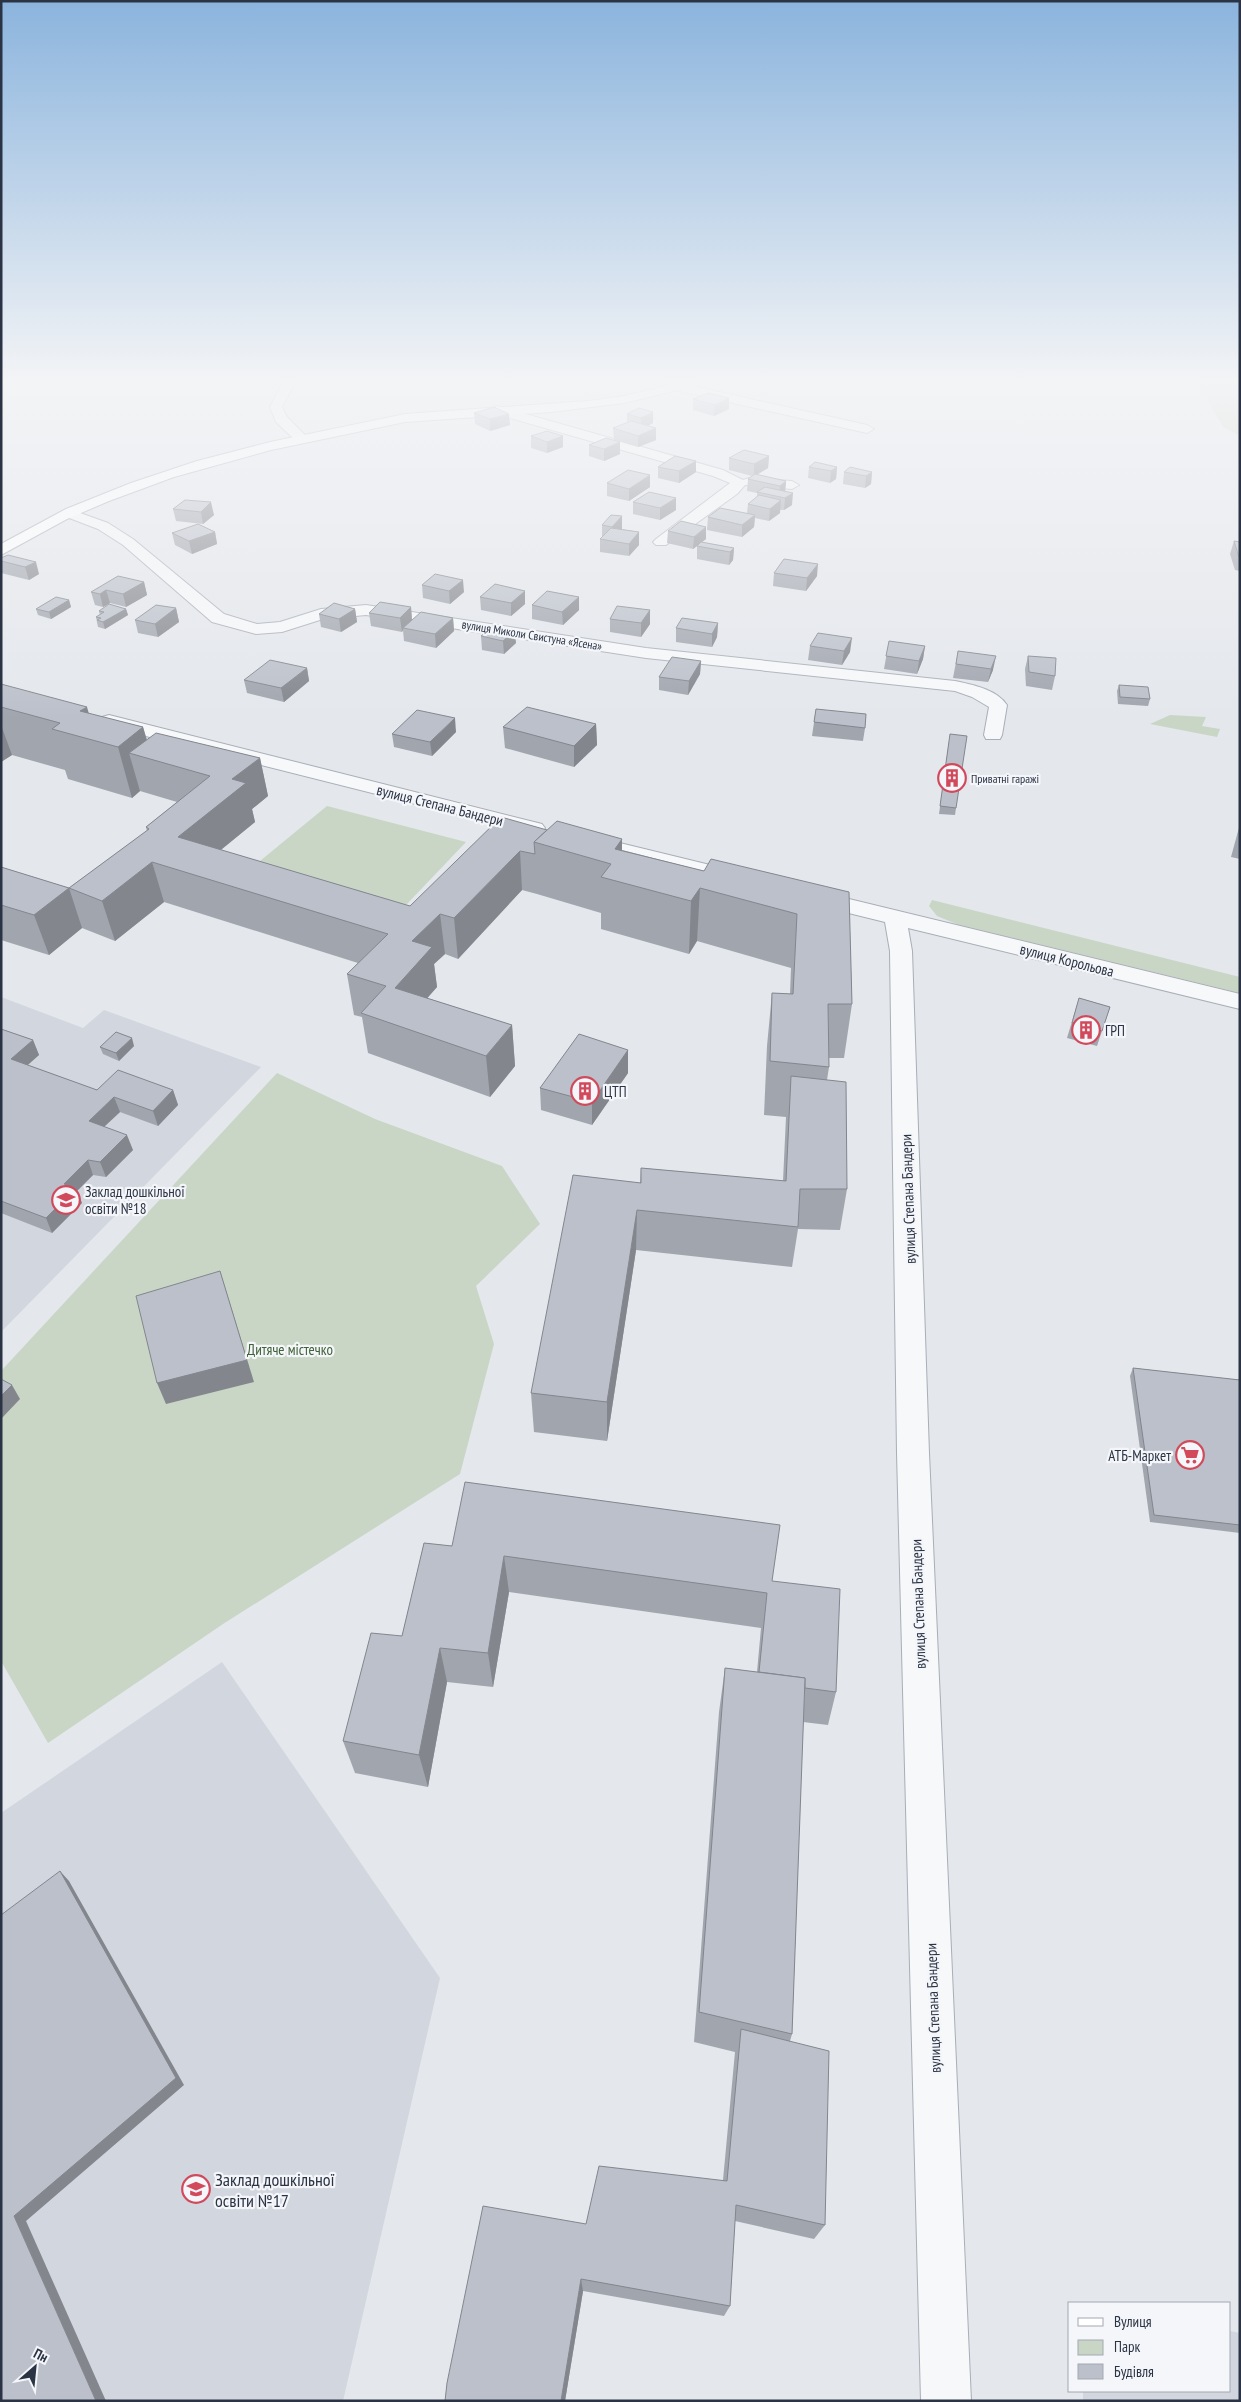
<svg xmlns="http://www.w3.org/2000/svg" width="1241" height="2402" viewBox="0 0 1241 2402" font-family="'PT Sans Narrow',sans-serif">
	<rect width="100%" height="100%" fill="#e4e7ec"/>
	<g fill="#d2d6de">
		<polygon points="1,997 83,1028 104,1010 261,1067 1,1332"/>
		<polygon points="222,1662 440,1978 343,2401 1,2401 1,1813"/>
		<polygon points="1230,2331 1240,2333 1240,2401 1083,2401 1083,2391 1230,2391"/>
	</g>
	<g fill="#c9d6c5">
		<polygon points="1197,382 1240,382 1240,436 1223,427"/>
		<polygon points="1170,715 1206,717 1202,726 1220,729 1217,737 1150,724"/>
		<polygon points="327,806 466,842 406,905 260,861"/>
		<polygon points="932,900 1240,977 1240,993 959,925 937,916 929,906"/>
		<polygon points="277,1073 375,1119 502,1166 540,1224 476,1286 494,1344 460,1474 223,1624 48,1743 1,1661 1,1371"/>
	</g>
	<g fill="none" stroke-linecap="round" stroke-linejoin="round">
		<defs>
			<g id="street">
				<polygon points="283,382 295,382 282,407 287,417 308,438 306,441 296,441 276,422 270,407"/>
				<polygon points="679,383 867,425 874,429 867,433 675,390 673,387 675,384"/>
				<polygon points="497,406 723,470 743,480 749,478 792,481 799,485 792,489 745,485 737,494 666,545 656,545 653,542 656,539 730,483 713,476 492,413 491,410"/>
				<path d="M69,509L108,523L133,539L224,614L257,624L280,622L321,609L366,605L646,648L955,681C973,685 996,689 1007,705L1002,735L1000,739H986L984,735L989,707L972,697L955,691L646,658L366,615L323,619L282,632L256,634L212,622L123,545L98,529L64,516L62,513Z"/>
				<polygon points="109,715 542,824 545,828 542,832 535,834 102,725 100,721 102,717"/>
				<polygon points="587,835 747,874 750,879 747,884 739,885 580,845 577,841 580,837"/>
				<polygon points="812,890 1240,994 1240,1009 908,928 912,951 929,1453 971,2401 921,2401 897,1453 890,951 885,922 804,902 801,897 804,892"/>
			</g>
			<polygon id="secondary" points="681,382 700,382 698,385 624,403 551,412 405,422 271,450 174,477 109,501 67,519 1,555 1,544 66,509 131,483 197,461 270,442 405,414 588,401 624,396"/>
		</defs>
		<use href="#street" stroke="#a9aeb7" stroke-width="2"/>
		<use href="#secondary" stroke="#a9aeb7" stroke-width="2"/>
		<use href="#street" fill="#f7f8fa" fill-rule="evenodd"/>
		<use href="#secondary" fill="#fff" fill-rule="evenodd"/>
	</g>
	<g fill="#a1a5ae">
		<polygon points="729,398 729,409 714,416 693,410 693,399"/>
		<polygon points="639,408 653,423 648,426 656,428 656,440 638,447 614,440 613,428 627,423 627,414"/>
		<polygon points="474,413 510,425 490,431 475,424"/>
		<polygon points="531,436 563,436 563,447 547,453 531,448"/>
		<polygon points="589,445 620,454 604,461 589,456"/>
		<polygon points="769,456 768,468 757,475 786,481 785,491 792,505 784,510 780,510 780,513 769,521 755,518 754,527 742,537 707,530 708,517 747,513 748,504 757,497 757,493 747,491 748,479 752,476 729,470 729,458"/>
		<polygon points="696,461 696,472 679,483 658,478 658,467"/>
		<polygon points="809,467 837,467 836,479 830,483 808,478"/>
		<polygon points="844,472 872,472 871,484 865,488 843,484"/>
		<polygon points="607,483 650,487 629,501 607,496"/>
		<polygon points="185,500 214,515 203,524 176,521 173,509"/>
		<polygon points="633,502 676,510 660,520 633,514"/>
		<polygon points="622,516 622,529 621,529 639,532 639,545 629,556 600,552 600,539 602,538 602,525"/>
		<polygon points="668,531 706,539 702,542 734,548 733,560 729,565 697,559 697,546 700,544 693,549 667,543"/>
		<polygon points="215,532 217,544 192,554 175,545 172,533"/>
		<polygon points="1234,541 1240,542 1240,571 1235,570 1230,554"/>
		<polygon points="8,555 39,574 29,580 1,573 1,558"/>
		<polygon points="774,573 817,576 806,591 773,586"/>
		<polygon points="144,582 147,595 126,607 110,603 103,607 95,605 91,592"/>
		<polygon points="422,585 464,592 450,604 423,598"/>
		<polygon points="480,597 525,604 511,616 481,610"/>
		<polygon points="579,597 579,610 563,625 532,619 532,605"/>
		<polygon points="69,600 71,607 51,619 38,615 36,609"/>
		<polygon points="411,607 412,620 453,618 454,631 436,648 404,641 403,630 402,632 371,626 369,613"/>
		<polygon points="176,608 179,622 158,637 138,633 135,620"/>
		<polygon points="126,609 128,615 105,629 98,627 96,617 100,615 99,611"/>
		<polygon points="355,609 357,622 341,632 321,627 319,614"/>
		<polygon points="650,610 650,624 641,637 610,632 610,619"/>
		<polygon points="718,623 717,637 712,647 676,642 676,628"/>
		<polygon points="481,636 516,643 504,654 482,650"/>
		<polygon points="889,641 925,646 923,659 917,674 884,669"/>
		<polygon points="810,646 850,652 842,665 808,660"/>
		<polygon points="958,651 993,670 988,682 953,678"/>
		<polygon points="1028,656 1055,676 1052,690 1026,686 1025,669"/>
		<polygon points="701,661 700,674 688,695 659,690 659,677"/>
		<polygon points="307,668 309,681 284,702 247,693 244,680"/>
		<polygon points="1,684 89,714 143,727 147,740 260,758 268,796 252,809 255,822 221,850 410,906 547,830 622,839 622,850 704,871 849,892 852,1004 844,1058 829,1058 829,1067 827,1080 847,1189 840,1230 798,1229 792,1267 636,1250 607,1441 534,1432 531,1393 640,1183 641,1168 783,1181 786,1117 764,1115 767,1046 772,993 790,994 791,968 697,941 689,954 601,929 601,913 537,894 522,890 458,959 445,954 434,964 437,987 427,998 512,1025 515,1066 490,1097 368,1053 362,1017 354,1015 347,974 358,963 164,902 115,941 82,928 49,955 1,940 1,867 69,888 147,831 146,827 177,802 140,791 132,798 68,779 65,770 12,755 1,762 1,725 3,729 1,725"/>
		<polygon points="1119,685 1150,699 1148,706 1118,704 1117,691"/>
		<polygon points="816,709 865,728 863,741 812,736"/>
		<polygon points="596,724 597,745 574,767 505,748 503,727"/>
		<polygon points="456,732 432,756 394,747 392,734"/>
		<polygon points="949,741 956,808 955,815 939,814"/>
		<polygon points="1240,824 1240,859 1231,857"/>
		<polygon points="1079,998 1110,1007 1097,1046 1067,1038"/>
		<polygon points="1,1029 33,1040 39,1055 28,1065 97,1090 173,1090 178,1105 158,1126 120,1112 104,1127 133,1150 106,1177 93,1175 77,1191 82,1203 52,1233 1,1213"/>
		<polygon points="134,1046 119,1061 103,1054 100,1047"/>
		<polygon points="628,1050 628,1073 592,1125 541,1110 540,1088"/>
		<polygon points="1133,1368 1240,1380 1240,1533 1150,1522 1130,1376"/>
		<polygon points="424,1543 772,1581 836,1692 828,1725 803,1722 792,2034 790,2041 825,2225 814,2239 735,2221 730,2306 724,2316 583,2291 565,2401 445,2401 586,2224 723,2180 735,2052 694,2042 719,1712 725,1668 757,1672 761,1628 509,1592 493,1687 447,1682 428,1787 355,1773 343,1741 402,1636"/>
	</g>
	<g fill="#83868d">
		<polygon points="729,398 729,409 714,416 715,405"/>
		<polygon points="653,412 653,423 641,429 641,418"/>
		<polygon points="509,414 510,425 490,431 490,419"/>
		<polygon points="656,428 656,440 638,447 638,436"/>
		<polygon points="563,436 563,447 547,453 547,442"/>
		<polygon points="620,442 620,454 604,461 604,449"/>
		<polygon points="769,456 768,468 754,476 754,464"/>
		<polygon points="696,461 696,472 679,483 679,471"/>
		<polygon points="837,467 836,479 830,483 831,471"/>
		<polygon points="872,472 871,484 865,488 866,476"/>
		<polygon points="650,475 650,487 629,501 629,489"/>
		<polygon points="786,481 785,493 779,498 780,486"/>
		<polygon points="793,493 792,505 784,510 785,498"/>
		<polygon points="676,498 676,510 660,520 660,508"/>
		<polygon points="781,500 780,513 769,521 770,509"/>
		<polygon points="211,502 214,515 203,524 201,512"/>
		<polygon points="755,515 754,527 742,537 742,525"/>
		<polygon points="622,516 622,529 612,539 612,527"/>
		<polygon points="706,527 706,539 693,549 694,537"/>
		<polygon points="215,532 217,544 192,554 189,541"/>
		<polygon points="639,532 639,545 629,556 629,544"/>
		<polygon points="734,548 733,560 729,565 730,552"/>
		<polygon points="36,562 39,574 29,580 25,567"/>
		<polygon points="818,564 817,576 806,591 807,578"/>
		<polygon points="463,580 464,592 450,604 449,591"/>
		<polygon points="144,582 147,595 126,607 123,594"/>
		<polygon points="106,590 110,603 103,607 100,594"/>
		<polygon points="525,591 525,604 511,616 511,603"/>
		<polygon points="579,597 579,610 563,625 562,612"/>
		<polygon points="69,600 71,607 51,619 49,612"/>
		<polygon points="411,607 412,621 403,628 403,630 402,632 400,618"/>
		<polygon points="176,608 179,622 158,637 155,624"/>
		<polygon points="126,609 128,615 105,629 103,622"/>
		<polygon points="355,609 357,622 341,632 339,619"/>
		<polygon points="650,610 650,624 641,637 641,623"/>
		<polygon points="453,618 454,631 436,648 435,634"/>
		<polygon points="718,623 717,637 712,647 712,634"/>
		<polygon points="515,630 516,643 504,654 503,641"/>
		<polygon points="852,638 850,652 842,665 844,651"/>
		<polygon points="925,646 923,659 917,674 919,661"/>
		<polygon points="996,656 993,670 988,682 991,669"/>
		<polygon points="701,661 700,674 688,695 689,681"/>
		<polygon points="307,668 309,681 284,702 281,688"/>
		<polygon points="87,707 97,742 80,711"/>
		<polygon points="455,718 456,732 432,756 430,742"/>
		<polygon points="596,724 597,745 574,767 574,746"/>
		<polygon points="1,725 12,755 1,762"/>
		<polygon points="143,727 152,759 129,753 140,791 132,798 118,747"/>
		<polygon points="260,758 268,796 252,809 255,822 191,874 178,837 232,779"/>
		<polygon points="622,839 622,882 615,849"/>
		<polygon points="520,851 522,890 458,959 454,918"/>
		<polygon points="152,862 164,902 115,941 102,901"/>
		<polygon points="69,888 82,928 49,955 34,915"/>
		<polygon points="700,888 697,941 689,954 691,901"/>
		<polygon points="440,914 445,954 434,964 437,987 402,1027 395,988 412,941"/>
		<polygon points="512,1025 515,1066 490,1097 486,1056"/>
		<polygon points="132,1038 134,1046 119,1061 116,1053"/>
		<polygon points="33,1040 39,1055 17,1074 11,1059"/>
		<polygon points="628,1050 628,1073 592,1125 592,1102"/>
		<polygon points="173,1090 178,1105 158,1126 153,1111"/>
		<polygon points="114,1097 120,1112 94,1136 89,1121"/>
		<polygon points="127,1135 133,1150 106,1177 100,1162"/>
		<polygon points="88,1160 93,1175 77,1191 82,1203 52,1233 46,1218 64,1184"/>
		<polygon points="637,1210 636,1250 607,1441 607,1402"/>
		<polygon points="220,1271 254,1382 166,1404 157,1383"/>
		<polygon points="12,1385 20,1399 1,1419 1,1396"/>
		<polygon points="504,1556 509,1592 493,1687 488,1653"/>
		<polygon points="440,1648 447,1682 428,1787 419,1755"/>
		<polygon points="60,1871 69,1881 184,2085 26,2221 106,2401 96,2401 14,2216"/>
		<polygon points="581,2279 583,2291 565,2401 561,2401"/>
	</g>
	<g fill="#bbc0ca" stroke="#83868d">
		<polygon points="708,393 729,398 715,405 693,399"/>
		<polygon points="494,407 509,414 490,419 474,413"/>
		<polygon points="639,408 653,412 641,418 627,414"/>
		<polygon points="631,421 656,428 638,436 613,428"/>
		<polygon points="547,431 563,436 547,442 531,436"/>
		<polygon points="606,438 620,442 604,449 589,445"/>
		<polygon points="744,450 769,456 754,464 729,458"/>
		<polygon points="675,456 696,461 679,471 658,467"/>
		<polygon points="815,462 837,467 831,471 809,467"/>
		<polygon points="850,467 872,472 866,476 844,472"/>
		<polygon points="628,470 650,475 629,489 607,483"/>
		<polygon points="755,474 786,481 780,486 748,479"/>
		<polygon points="765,487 793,493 785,498 757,492"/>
		<polygon points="649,492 676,498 660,508 633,502"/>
		<polygon points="759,495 781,500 770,509 748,504"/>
		<polygon points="185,500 211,502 201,512 173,509"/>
		<polygon points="720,508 755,515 742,525 708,517"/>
		<polygon points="611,515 622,516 612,527 602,525"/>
		<polygon points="681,521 706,527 694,537 668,531"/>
		<polygon points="198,524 215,532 189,541 172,533"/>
		<polygon points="611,528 639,532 629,544 600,539"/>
		<polygon points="1234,541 1240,542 1240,557 1239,557"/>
		<polygon points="701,542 734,548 730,552 697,546"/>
		<polygon points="8,555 36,562 25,567 1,561 1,558"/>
		<polygon points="784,559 818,564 807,578 774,573"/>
		<polygon points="435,574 463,580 449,591 422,585"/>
		<polygon points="118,576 144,582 123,594 106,590 100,594 91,592"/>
		<polygon points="495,584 525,591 511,603 480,597"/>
		<polygon points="547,591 579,597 562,612 532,605"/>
		<polygon points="56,597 69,600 49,612 36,609"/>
		<polygon points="380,602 411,607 400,618 369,613"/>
		<polygon points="334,603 355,609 339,619 319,614"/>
		<polygon points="109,604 126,609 103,622 97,620 101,618 96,617 104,612 99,611"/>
		<polygon points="156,605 176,608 155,624 135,620"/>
		<polygon points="617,606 650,610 641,623 610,619"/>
		<polygon points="421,612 453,618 435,634 403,628"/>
		<polygon points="682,618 718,623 712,634 676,628"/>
		<polygon points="492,626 515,630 503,641 481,636"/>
		<polygon points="818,633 852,638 844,651 810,646"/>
		<polygon points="889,641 925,646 919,661 886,656"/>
		<polygon points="958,651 996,656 991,669 956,664"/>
		<polygon points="1028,656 1056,658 1055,676 1029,672"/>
		<polygon points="672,657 701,661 689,681 659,677"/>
		<polygon points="270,660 307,668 281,688 244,680"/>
		<polygon points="1,684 87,707 80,711 143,727 118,747 52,729 60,723 1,707"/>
		<polygon points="1119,685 1148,687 1150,699 1120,697"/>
		<polygon points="527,707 596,724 574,746 503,727"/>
		<polygon points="816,709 866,714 865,728 814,722"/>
		<polygon points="417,710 455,718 430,742 392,734"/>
		<polygon points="156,733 260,758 232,779 246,783 178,837 410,906 501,817 547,830 534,842 535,854 520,851 454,918 440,914 412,941 432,947 395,988 512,1025 486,1056 361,1013 386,986 347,974 388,934 152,862 102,901 69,888 34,915 1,905 1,867 69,888 149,829 146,827 210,776 129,753"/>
		<polygon points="950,734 967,736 956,808 940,806"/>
		<polygon points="557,821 622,839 615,849 704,871 711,859 849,892 852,1004 828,1004 829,1067 770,1061 772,993 793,994 797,914 700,888 691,901 601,877 611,864 534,842"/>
		<polygon points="1079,998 1110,1007 1102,1031 1072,1023"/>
		<polygon points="1,1029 33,1040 11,1059 97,1090 118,1070 173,1090 153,1111 114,1097 89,1121 127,1135 100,1162 88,1160 64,1184 76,1188 46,1218 1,1201"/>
		<polygon points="116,1032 132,1038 116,1053 100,1047"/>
		<polygon points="579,1034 628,1050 592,1102 540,1088"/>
		<polygon points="791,1076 846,1082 847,1189 800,1189 798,1227 637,1210 607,1402 531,1393 573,1175 641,1183 641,1168 786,1181"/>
		<polygon points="220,1271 247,1360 157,1383 136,1296"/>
		<polygon points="1133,1368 1240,1380 1240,1525 1154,1515"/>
		<polygon points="1,1379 12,1385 1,1396"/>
		<polygon points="465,1482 780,1525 772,1581 840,1589 836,1692 805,1688 805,1678 759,1672 767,1593 504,1556 488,1653 440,1648 419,1755 343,1741 371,1633 402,1636 424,1543 452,1546"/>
		<polygon points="725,1668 805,1678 792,2034 699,2012"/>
		<polygon points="60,1871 176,2078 14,2216 96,2401 1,2401 1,1915"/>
		<polygon points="741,2029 829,2051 825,2225 736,2205 730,2306 581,2279 561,2401 445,2401 447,2383 483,2206 586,2224 599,2166 727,2181"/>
	</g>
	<linearGradient id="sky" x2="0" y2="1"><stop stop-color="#8bb4dd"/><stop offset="0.53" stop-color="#f3f4f6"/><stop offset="1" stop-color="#f3f4f6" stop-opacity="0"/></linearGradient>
	<rect width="1241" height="718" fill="url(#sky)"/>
	<defs>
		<symbol id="building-ring" viewBox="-11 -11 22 22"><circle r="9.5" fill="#f4f6f9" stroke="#d1495b" stroke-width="1.5"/><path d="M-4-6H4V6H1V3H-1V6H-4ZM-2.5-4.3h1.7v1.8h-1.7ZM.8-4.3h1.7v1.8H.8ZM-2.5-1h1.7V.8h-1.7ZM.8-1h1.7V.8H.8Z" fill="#d1495b"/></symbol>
		<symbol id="school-ring" viewBox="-11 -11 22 22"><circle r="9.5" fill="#f4f6f9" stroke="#d1495b" stroke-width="1.5"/><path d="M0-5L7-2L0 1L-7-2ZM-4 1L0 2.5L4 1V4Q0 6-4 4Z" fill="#d1495b"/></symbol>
		<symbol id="supermarket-ring" viewBox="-11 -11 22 22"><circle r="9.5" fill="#f4f6f9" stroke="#d1495b" stroke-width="1.5"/><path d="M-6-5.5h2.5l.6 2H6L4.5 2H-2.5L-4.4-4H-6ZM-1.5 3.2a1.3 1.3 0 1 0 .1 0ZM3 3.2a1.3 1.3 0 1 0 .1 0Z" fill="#d1495b"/></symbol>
	</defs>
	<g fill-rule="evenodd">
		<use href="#building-ring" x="936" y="762" width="32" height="32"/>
		<use href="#building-ring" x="1070" y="1014" width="32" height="32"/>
		<use href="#building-ring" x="569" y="1075" width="32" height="32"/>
		<use href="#school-ring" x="50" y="1184" width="32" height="32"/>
		<use href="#supermarket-ring" x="1174" y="1439" width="32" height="32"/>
		<use href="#school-ring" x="180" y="2173" width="32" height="32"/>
	</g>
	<g text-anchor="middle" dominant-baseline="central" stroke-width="4.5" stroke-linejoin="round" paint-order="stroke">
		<g font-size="12" fill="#2b3445" stroke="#f4f6f9">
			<text transform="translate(532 635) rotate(9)">вулиця Миколи Свистуна «Ясена»</text>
		</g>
		<g font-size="12" fill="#2b3445" stroke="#f4f6f9" text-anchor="start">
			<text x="971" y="778">Приватні гаражі</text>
		</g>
		<g font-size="15" fill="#2b3445" stroke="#f4f6f9">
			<text transform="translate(440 805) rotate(14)">вулиця Степана Бандери</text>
			<text transform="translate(1067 960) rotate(14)">вулиця Корольова</text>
			<text transform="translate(908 1199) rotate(-92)">вулиця Степана Бандери</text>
			<text transform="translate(918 1604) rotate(-92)">вулиця Степана Бандери</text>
			<text transform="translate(933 2008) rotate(-92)">вулиця Степана Бандери</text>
		</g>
		<g font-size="15" fill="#2b3445" stroke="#f4f6f9" text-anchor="start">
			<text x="1105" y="1030">ГРП</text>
			<text x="604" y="1091">ЦТП</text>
			<text x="85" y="1191">Заклад дошкільної<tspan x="85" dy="17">освіти №18</tspan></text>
			<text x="1171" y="1455" text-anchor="end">АТБ-Маркет</text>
		</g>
		<g font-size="15" fill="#3f6138" stroke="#f4f6f9">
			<text x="290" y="1349">Дитяче містечко</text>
		</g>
		<g font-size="18" fill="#2b3445" stroke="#f4f6f9" text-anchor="start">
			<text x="215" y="2179">Заклад дошкільної<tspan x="215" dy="21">освіти №17</tspan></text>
		</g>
	</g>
	<rect width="1241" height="2402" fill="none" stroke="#2b3445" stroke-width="5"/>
	<rect x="1068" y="2302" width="162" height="90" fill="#f4f6f9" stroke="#a4a8b1"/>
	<rect x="1078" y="2318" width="25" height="8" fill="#ffffff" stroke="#a4a8b1"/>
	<text x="1114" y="2327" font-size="15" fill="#2b3445">Вулиця</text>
	<rect x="1078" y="2340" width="25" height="15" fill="#c9d6c5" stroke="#a4a8b1"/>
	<text x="1114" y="2352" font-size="15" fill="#2b3445">Парк</text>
	<rect x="1078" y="2364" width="25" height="15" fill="#bbc0ca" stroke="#a4a8b1"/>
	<text x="1114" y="2377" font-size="15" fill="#2b3445">Будівля</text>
	<g transform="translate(35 2367) rotate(27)" stroke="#f4f6f9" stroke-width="4" paint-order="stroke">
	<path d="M0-4L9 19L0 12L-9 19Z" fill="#2b3445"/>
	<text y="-8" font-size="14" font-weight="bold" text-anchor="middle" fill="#2b3445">Пн</text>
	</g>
</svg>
